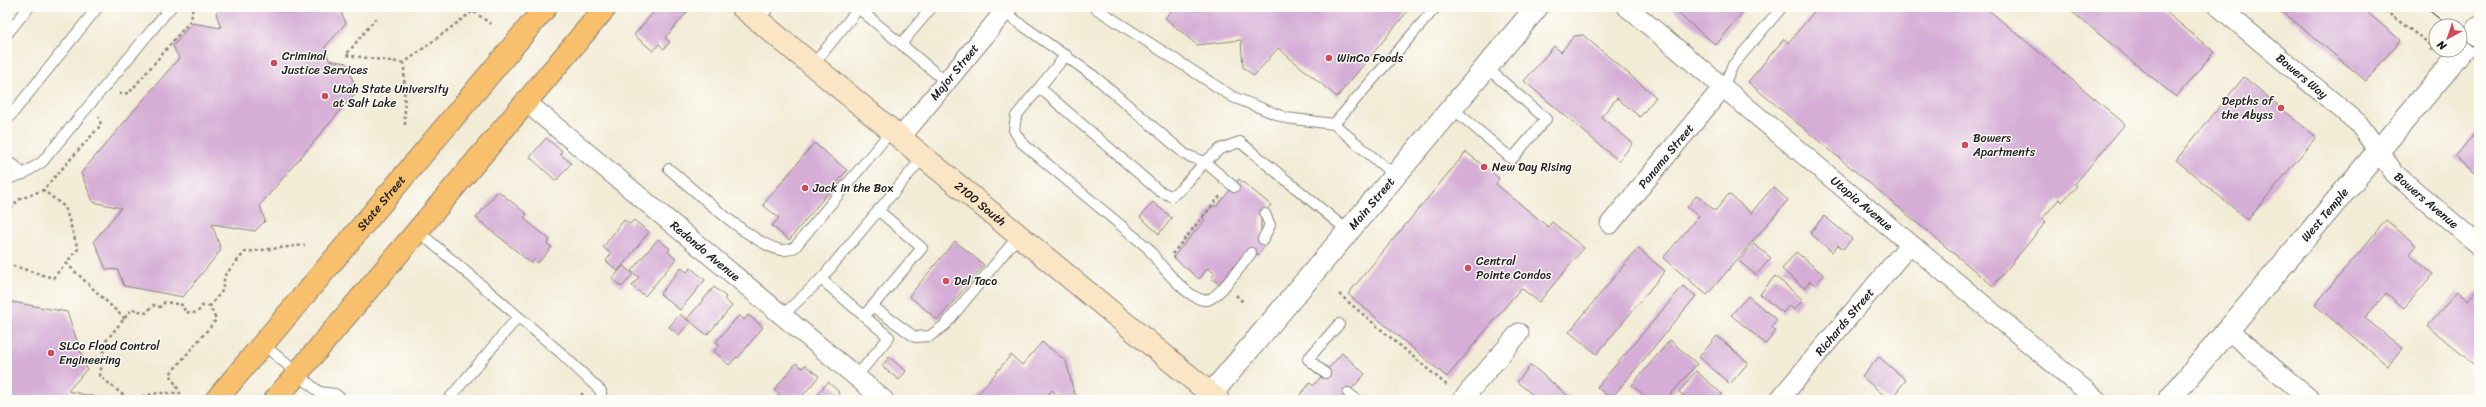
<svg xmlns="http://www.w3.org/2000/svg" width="2486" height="407" viewBox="0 0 2486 407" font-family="Sriracha,sans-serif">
	<rect width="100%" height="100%" fill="#fdfcf7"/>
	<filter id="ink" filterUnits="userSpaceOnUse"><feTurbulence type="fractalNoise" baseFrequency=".025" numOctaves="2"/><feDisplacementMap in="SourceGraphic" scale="8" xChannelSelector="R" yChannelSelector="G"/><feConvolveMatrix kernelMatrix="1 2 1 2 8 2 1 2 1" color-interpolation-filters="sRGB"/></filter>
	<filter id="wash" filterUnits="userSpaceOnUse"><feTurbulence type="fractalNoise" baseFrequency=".012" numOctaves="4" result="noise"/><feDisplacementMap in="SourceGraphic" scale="16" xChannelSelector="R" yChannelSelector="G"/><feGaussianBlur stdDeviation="0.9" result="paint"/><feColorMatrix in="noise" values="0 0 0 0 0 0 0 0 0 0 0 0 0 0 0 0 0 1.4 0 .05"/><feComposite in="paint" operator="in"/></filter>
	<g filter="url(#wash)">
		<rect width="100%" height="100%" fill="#f2ebd5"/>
		<g id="blocks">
			<g fill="#d5add6">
				<polygon points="221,7 325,7 326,10 341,12 346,23 325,47 329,60 346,63 357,91 260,205 265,221 255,231 212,224 221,250 183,297 124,286 118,270 106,269 94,241 121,208 93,202 81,173 179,58 173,46 192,23 221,28 216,13"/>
				<polygon points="658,7 688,7 688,11 665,38 670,42 664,49 659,44 653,51 634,35"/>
				<polygon points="1167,7 1411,7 1337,97 1278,48 1254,76 1243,67 1241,40 1197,45 1165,18 1171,11"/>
				<polygon points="1670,7 1747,7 1716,45"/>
				<polygon points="1818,7 1985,7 2125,124 2075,184 2077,186 2062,202 2059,199 2042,219 2046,222 1993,286 1748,82 1784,39 1788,43"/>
				<polygon points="2066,7 2160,7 2214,52 2176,97"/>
				<polygon points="2277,7 2361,7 2400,40 2366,81"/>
				<polygon points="1583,35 1656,97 1640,117 1617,98 1601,117 1633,143 1619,161 1524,81 1554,46 1561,52 1574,36"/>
				<polygon points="2244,77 2316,137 2248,220 2176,160"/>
				<polygon points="2479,128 2479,176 2455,157"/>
				<polygon points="546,138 562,151 560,154 571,163 556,181 530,157"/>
				<polygon points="814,143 847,170 789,240 772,226 779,218 763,205"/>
				<polygon points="1466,152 1499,178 1496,184 1548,227 1552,222 1584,248 1539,302 1521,288 1447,377 1348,294"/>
				<polygon points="1239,179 1271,205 1261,217 1261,233 1270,240 1258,255 1249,248 1219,284 1211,278 1215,274 1208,268 1199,279 1173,257 1205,220 1202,218 1213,205 1216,207"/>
				<polygon points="1773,187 1788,200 1707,295 1663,258 1699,216 1687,207 1697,195 1715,211 1729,194 1751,213"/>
				<polygon points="498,191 527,214 524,218 550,240 547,244 552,247 538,263 534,260 531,263 476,218"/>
				<polygon points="1153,202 1172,218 1159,234 1140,217"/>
				<polygon points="1824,216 1852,239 1843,249 1838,245 1832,252 1810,233"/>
				<polygon points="624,220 630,224 634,220 649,232 618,271 606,261 611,254 603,247"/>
				<polygon points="2386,220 2416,245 2409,254 2433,274 2404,308 2386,293 2365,318 2402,348 2388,366 2315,305"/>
				<polygon points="658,239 670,249 668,252 676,259 645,296 632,286 639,277 631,271"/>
				<polygon points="955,241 984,265 938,320 909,296"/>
				<polygon points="1754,244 1771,258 1756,275 1739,261"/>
				<polygon points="1638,248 1665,271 1597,354 1569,332"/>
				<polygon points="1796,252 1824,275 1815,285 1810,281 1804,288 1782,269"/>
				<polygon points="623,266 633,274 622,287 612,279"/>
				<polygon points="681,268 687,272 691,268 705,280 680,310 660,294"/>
				<polygon points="1775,276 1803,300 1794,310 1789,305 1783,313 1760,294"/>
				<polygon points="1683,286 1696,296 1611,399 1597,387"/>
				<polygon points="714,287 726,297 724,299 732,306 707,335 687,319"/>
				<polygon points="2477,290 2479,292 2479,369 2428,326 2457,292 2468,300"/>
				<polygon points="1748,296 1777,320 1772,327 1776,331 1766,344 1731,315"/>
				<polygon points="7,301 67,312 87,369 68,391 110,400 7,400"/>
				<polygon points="680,314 690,322 679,335 669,327"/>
				<polygon points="739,315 744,320 748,315 763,327 738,358 737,357 729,365 714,351 720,345 716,342"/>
				<polygon points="1717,336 1748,363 1730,384 1699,357"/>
				<polygon points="1670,340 1697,364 1666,400 1650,400 1632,385"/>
				<polygon points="1042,342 1066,361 1074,393 1082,400 1063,400 1052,390 1044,400 973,400 1011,355 1022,365"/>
				<polygon points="1342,353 1365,374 1342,400 1306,400 1300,395 1310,383 1313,386"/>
				<polygon points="889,357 906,371 899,380 882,366"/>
				<polygon points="1879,357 1906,380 1890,400 1862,377"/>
				<polygon points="796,363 802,368 805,365 819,376 799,400 785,400 774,390"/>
				<polygon points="1531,365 1573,400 1531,400 1534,396 1517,382"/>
				<polygon points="1696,371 1722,394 1717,400 1689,400 1679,392"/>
				<polygon points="828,382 839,392 838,394 846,400 813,400"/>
			</g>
		</g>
	</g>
	<g filter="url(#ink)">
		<use href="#blocks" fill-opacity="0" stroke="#878478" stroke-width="1"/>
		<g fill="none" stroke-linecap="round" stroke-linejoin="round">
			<defs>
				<g id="service">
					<polyline points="857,7 946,82"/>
					<polyline points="1094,7 1233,97 1286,118 1334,124 1395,176"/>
					<polyline points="1001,10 1095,77 1186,155 1205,162 1220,149 1240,142 1348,231"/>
					<polyline points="758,20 769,7"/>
					<polyline points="7,34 29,7"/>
					<polyline points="901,44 932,7"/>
					<path d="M1066,55L1016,116L1014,130L1021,142L1148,248C1158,262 1189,302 1207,300C1218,299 1244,262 1251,253"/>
					<polyline points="813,65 858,9"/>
					<polyline points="1723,87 1733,65 1782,7"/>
					<polyline points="1040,88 1159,191 1171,196 1180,190 1205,162 1234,187"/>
					<polyline points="1452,108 1512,159 1546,119 1486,67"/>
					<polyline points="7,120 98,7"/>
					<polyline points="1334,124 1436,7"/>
					<polyline points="7,162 14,165 23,174"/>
					<path d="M669,169C693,189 753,245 781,250C785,251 791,249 795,247L892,130"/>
					<polyline points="7,179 23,174 42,162 171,7"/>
					<path d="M878,210L922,248L864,316L821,279C855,238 890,197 924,156"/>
					<polyline points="418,231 561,353 601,391 601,400"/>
					<polyline points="1263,239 1270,225 1265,214"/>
					<polyline points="872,306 915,337 930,336 945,325 1019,235"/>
					<polyline points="782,316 821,279"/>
					<polyline points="263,344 319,392 322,400"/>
					<polyline points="1325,373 1308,359 1339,324"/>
					<polyline points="856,377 889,337 864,316"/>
					<polyline points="319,392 335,394 343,400"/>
					<polyline points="1348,393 1357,400"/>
					<polyline points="448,400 518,317"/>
				</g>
				<g id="minor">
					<path id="s1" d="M1627,7L2097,400"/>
					<path id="s2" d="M2219,7L2358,123L2395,174L2479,245"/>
					<path id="s3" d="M526,102L884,400"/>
					<path id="s4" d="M901,137L1008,7"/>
					<path id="s5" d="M1610,224L1723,87"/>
					<polyline points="2228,330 2311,400"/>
					<polyline points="1462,400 1519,333"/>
					<path id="s6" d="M1779,400L1910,244"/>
				</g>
				<g id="tertiary">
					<path id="s7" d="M1206,400L1537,7"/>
					<path id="s8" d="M2169,400L2448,68L2479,28"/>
				</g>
				<g id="secondary">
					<path id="s9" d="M742,7L1218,400"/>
				</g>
				<g id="primary">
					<path id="s10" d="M216,400L546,7"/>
					<polyline points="275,400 606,7"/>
				</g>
			</defs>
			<use href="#service" stroke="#878478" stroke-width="12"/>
			<use href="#minor" stroke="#878478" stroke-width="21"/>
			<use href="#tertiary" stroke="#878478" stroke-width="24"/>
			<use href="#secondary" stroke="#878478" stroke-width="24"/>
			<use href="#primary" stroke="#878478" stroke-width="24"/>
			<g stroke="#878478" stroke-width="2.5" stroke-dasharray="3 3" stroke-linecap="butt">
				<polyline points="2380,7 2431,45 2432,52"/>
				<polyline points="376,18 346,55 404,63"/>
				<polyline points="119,94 129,93 191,20 193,7"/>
				<polyline points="405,125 404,63 473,11 491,24"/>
				<polyline points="7,213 18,200 43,190 101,125 99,117"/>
				<polyline points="1172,254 1221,195"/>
				<polyline points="66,263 125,319"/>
				<polyline points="7,264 53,278 78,249 65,207 43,190"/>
				<polyline points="1339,294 1449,387"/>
				<polyline points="1236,295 1243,302"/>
				<polyline points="210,306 202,306 197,313 185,312 183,305 165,302 160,307 153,305 146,313 132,309 105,342 100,376 128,399 158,393 180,393 170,374 216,320 210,306 222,291 225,275 245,252 305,245"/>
				<polyline points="577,400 583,393"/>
			</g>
			<use href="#service" stroke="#fff" stroke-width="10"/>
			<use href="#minor" stroke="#fff" stroke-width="19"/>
			<use href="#tertiary" stroke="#fff" stroke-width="22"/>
			<use href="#secondary" stroke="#fce5c4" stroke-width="22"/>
			<use href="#primary" stroke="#f8bf6c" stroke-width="22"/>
			<g stroke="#1c1c1c" stroke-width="1">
				<polyline points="2425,7 2448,26"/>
				<polyline points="2460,36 2479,52"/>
			</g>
		</g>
	</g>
	<g fill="#d1495b" stroke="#fdfcf7" stroke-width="1.5">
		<circle cx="1329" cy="58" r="4"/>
		<circle cx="274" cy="63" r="4"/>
		<circle cx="325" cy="96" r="4"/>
		<circle cx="2281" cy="108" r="4"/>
		<circle cx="1965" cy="145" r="4"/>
		<circle cx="1484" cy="167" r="4"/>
		<circle cx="805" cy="188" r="4"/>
		<circle cx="1468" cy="268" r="4"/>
		<circle cx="946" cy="281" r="4"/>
		<circle cx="51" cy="353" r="4"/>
	</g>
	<g text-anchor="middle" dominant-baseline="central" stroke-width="3" stroke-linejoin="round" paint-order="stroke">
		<g font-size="12" fill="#1c1c1c" stroke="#fdfcf7" text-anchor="start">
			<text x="282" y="56">Criminal<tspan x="282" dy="14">Justice Services</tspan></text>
			<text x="1337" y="58">WinCo Foods</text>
			<text x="333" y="89">Utah State University<tspan x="333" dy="14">at Salt Lake</tspan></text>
			<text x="2273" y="101" text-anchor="end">Depths of<tspan x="2273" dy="14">the Abyss</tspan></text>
			<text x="1973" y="138">Bowers<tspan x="1973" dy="14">Apartments</tspan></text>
			<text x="1492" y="167">New Day Rising</text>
			<text x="813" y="188">Jack in the Box</text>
			<text x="1476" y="261">Central<tspan x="1476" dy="14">Pointe Condos</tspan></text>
			<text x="954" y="281">Del Taco</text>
			<text x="59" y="346">SLCo Flood Control<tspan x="59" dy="14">Engineering</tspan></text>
		</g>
		<g font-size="12" fill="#1c1c1c" stroke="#fdfcf7">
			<text stroke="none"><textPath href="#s4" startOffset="84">Major Street</textPath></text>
			<text stroke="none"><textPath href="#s2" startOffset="108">Bowers Way</textPath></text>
			<text stroke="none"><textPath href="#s5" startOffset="88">Panama Street</textPath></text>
			<text stroke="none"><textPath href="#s2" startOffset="285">Bowers Avenue</textPath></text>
			<text stroke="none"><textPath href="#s10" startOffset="257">State Street</textPath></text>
			<text stroke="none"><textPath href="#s9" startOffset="309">2100 South</textPath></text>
			<text stroke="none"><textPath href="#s7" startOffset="257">Main Street</textPath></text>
			<text stroke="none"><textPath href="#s1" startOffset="306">Utopia Avenue</textPath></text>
			<text stroke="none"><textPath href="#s8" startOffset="242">West Temple</textPath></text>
			<text stroke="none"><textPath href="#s3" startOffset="233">Redondo Avenue</textPath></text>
			<text stroke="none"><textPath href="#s6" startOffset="102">Richards Street</textPath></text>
		</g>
	</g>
	<rect width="2486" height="407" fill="none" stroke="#fdfcf7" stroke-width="24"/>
	<g transform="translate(2448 38) rotate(220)"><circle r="19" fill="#fdfcf7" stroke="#a3a29f"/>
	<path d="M0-3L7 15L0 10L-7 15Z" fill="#d1495b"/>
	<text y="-6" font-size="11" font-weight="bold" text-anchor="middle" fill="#1c1c1c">N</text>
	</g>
</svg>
